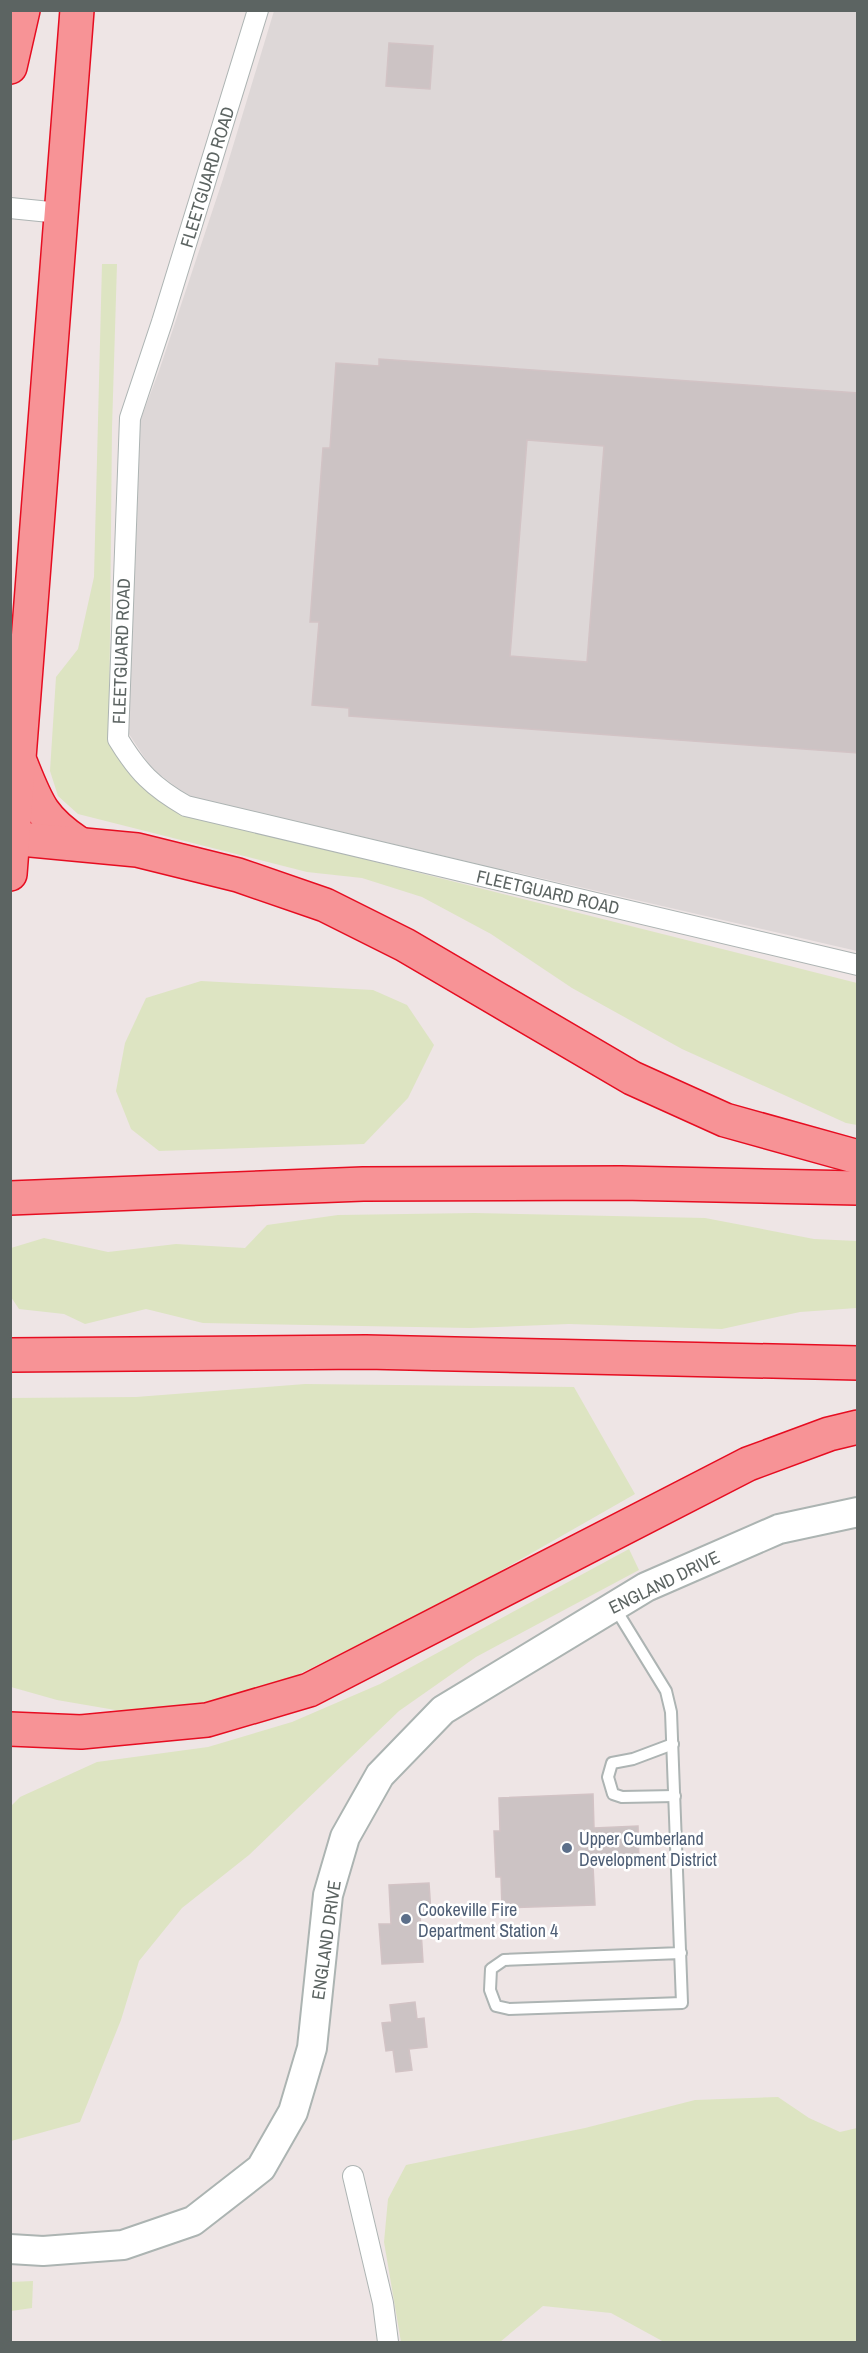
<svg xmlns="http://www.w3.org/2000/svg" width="868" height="2353" viewBox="0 0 868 2353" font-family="'Archivo Narrow',sans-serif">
	<rect width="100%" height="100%" fill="#eee5e5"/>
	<polygon fill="#ddd7d7" points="274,11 857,11 857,951 190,797 152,769 129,734 130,632 140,421 159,371 223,179"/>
	<g fill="#dde4c2">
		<path d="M102,264H117L112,428L109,735C126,779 141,789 181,813L857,983V1125L846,1123L682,1049L572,988L491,934L422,897L362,878L307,872L78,814L58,796L50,771L56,677L78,649L94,577Z"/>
		<polygon points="201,981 373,990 407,1005 434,1045 408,1098 364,1144 159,1151 131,1129 116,1091 125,1043 146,998"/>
		<polygon points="474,1213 705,1218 814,1239 857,1241 857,1308 800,1312 722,1329 569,1324 470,1328 203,1323 146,1309 85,1324 64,1314 19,1309 11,1297 11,1248 44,1238 108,1252 176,1244 245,1248 267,1225 338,1215"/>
		<polygon points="305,1384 574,1387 635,1494 453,1598 279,1684 196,1707 121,1711 57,1700 11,1687 10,1398 136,1397"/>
		<polygon points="629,1549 639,1570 476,1657 399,1711 249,1855 182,1908 139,1961 121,2020 80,2122 11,2141 11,1806 20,1797 97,1762 208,1747 292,1722 380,1684"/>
		<polygon points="778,2097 809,2118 840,2132 857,2128 857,2342 664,2342 611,2313 543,2306 500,2342 401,2342 384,2242 388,2199 406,2165 585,2128 695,2100"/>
		<polygon points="33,2281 32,2308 11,2311 11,2282"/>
	</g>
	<g fill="#ccc3c4" stroke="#d2c3c5" stroke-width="1.5" fill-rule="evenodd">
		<polygon points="389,43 433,46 430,89 386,86"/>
		<path d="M379,359L858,393V753L349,716V708L312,705L319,622H310L323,448H330L336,363L379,366ZM527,440L604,446L587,662L510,656Z"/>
		<polygon points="593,1794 594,1828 638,1826 639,1864 593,1866 595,1905 502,1908 501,1877 496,1877 494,1831 500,1831 499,1798"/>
		<polygon points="429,1883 431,1913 420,1914 423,1962 382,1964 379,1924 391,1924 389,1885"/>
		<polygon points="415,2002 417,2019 424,2018 427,2047 409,2049 412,2070 396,2072 393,2050 386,2051 382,2023 392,2022 390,2005"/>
	</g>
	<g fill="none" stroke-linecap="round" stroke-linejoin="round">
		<defs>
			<g id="lane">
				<polyline points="615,1608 666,1691 671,1712 682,2003 509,2009 496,2006 490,1990 491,1969 504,1960 681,1953"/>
				<polyline points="673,1744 633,1759 612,1763 608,1777 613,1794 622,1797 675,1796"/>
			</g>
			<g id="street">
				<path d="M258,10L162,322L130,418L118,739C138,772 153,787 186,806L858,965"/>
				<polyline points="10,208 60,213"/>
				<polyline points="353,2176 383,2303 388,2342"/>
			</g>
			<polyline id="secondary" points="10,2249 43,2251 123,2245 193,2221 261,2168 293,2112 312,2048 328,1895 345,1837 380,1775 443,1710 646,1587 779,1529 858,1512"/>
			<g id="highway">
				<polyline points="10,67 23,10"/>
				<path d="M21,764C37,804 42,819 78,843"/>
				<polyline points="10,838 137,850 238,875 325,905 405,945 632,1078 725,1120 858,1157"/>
				<polyline points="10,874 77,10"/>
				<polyline points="10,1198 363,1184 621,1183 858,1188"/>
				<polyline points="10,1355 366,1352 858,1363"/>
				<polyline points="10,1729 81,1732 207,1720 309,1690 748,1464 829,1434 858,1427"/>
			</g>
		</defs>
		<use href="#lane" stroke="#adb4b3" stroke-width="14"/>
		<use href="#street" stroke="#adb4b3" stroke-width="22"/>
		<use href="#secondary" stroke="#acb4b2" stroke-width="32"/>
		<use href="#highway" stroke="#e60d21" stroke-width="36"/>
		<use href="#lane" stroke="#fff" stroke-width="10"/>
		<use href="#street" stroke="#fff" stroke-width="20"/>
		<use href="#secondary" stroke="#fff" stroke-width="28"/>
		<use href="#highway" stroke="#f79396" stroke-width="33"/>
	</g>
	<g fill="#5c6f8a" stroke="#fff" stroke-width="2">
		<circle cx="567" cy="1848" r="6"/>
		<circle cx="406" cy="1919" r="6"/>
	</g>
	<g text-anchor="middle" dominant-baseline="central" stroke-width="5" stroke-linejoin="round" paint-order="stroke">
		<g font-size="18" fill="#5c6462" stroke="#fff">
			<text transform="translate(207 177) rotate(-73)">FLEETGUARD ROAD</text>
			<text transform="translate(121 651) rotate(-88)">FLEETGUARD ROAD</text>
			<text transform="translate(548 892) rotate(13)">FLEETGUARD ROAD</text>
			<text transform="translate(664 1582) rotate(-26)">ENGLAND DRIVE</text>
			<text transform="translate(326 1940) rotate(-82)">ENGLAND DRIVE</text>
		</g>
		<g font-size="18" fill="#4e5e75" stroke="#fff" text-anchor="start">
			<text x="579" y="1838">Upper Cumberland<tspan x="579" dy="21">Development District</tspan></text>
			<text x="418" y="1909">Cookeville Fire<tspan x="418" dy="21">Department Station 4</tspan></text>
		</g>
	</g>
	<rect width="868" height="2353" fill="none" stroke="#5c6462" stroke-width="24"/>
</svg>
